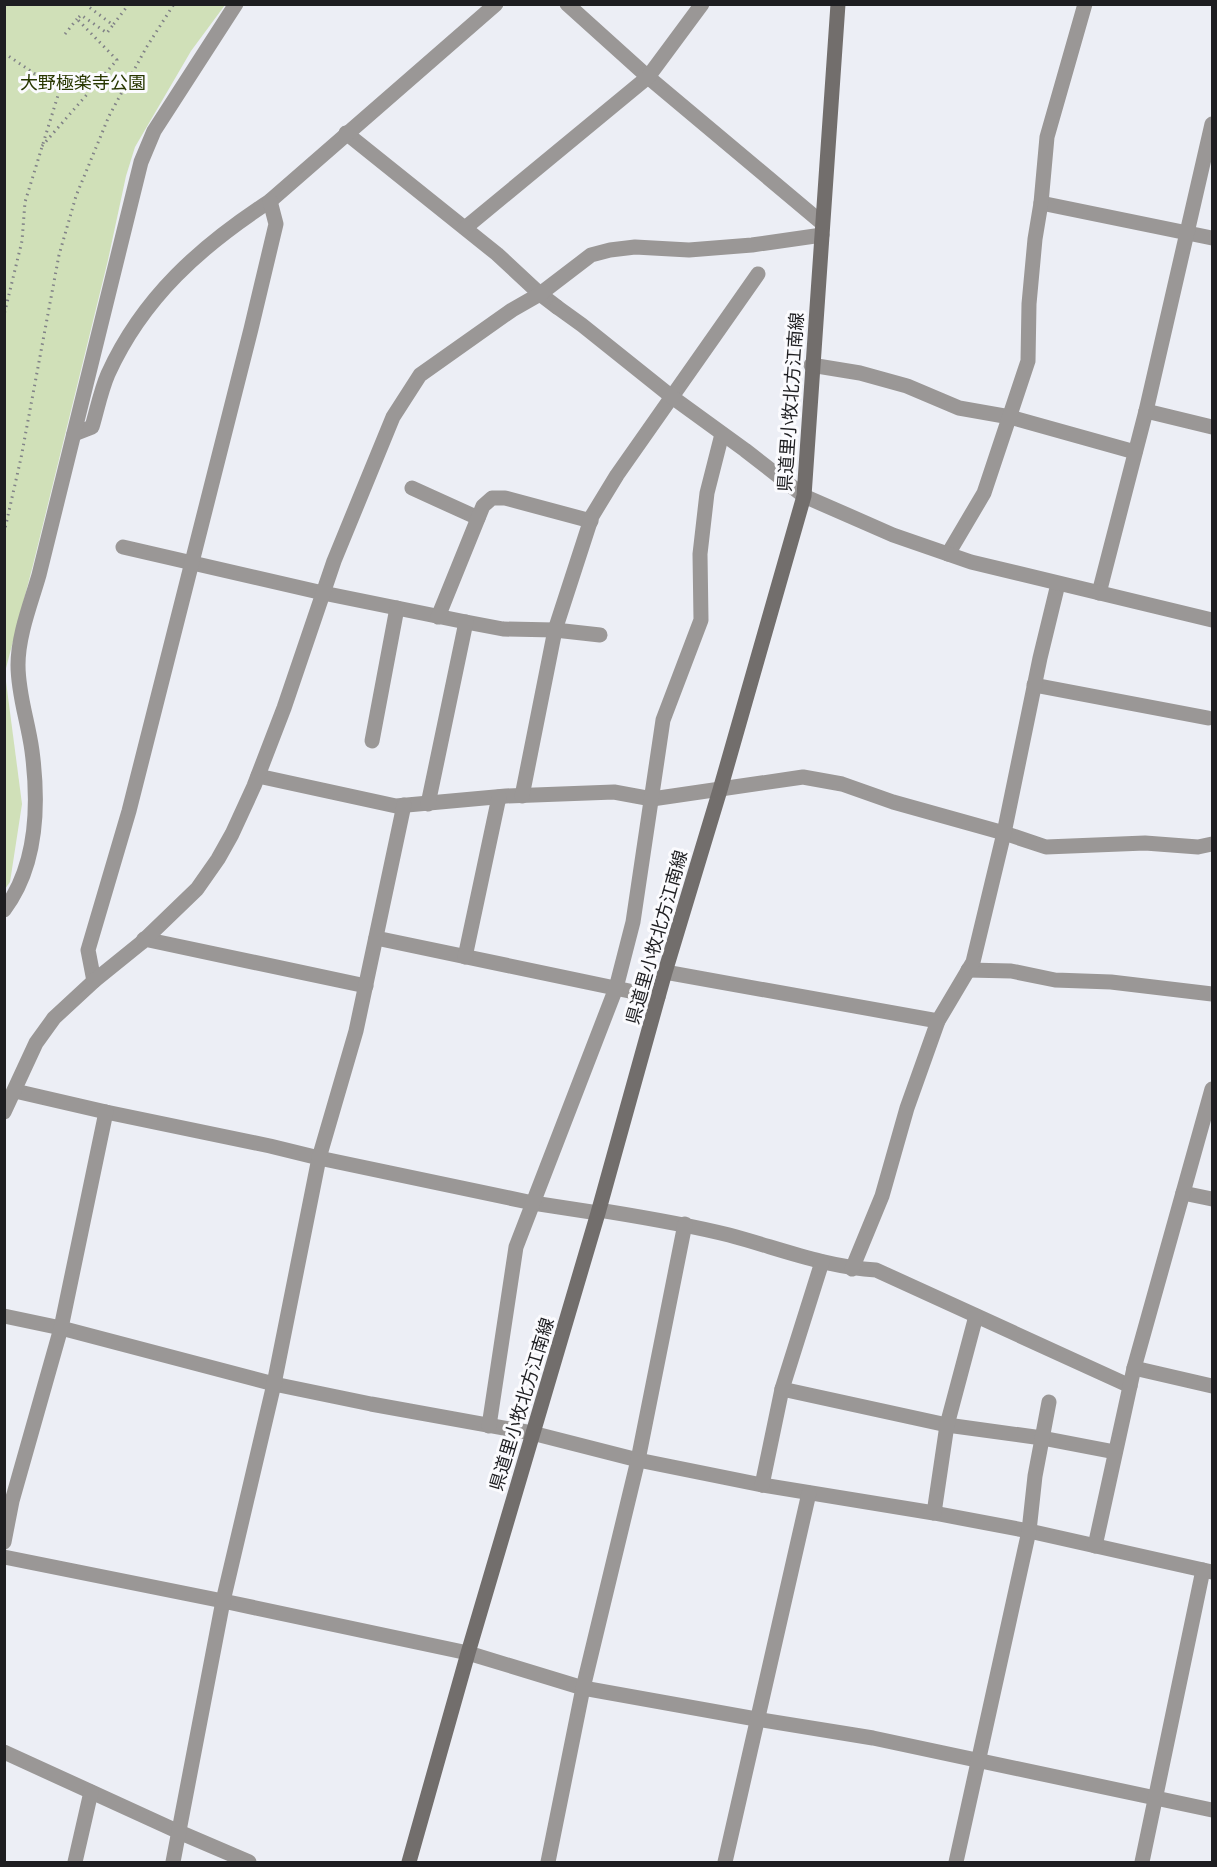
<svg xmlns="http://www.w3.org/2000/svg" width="1217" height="1867" viewBox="0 0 1217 1867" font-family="'Noto Sans','Noto Sans JP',sans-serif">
	<rect width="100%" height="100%" fill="#eceef5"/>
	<g fill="#d0e0b8">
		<polygon points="5,5 225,5 191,51 135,147 126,176 108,260 33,565 5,672"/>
		<polygon points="5,674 22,804 10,882 5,889"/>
	</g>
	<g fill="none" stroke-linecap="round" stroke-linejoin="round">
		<g stroke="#818287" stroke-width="3" stroke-dasharray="1.5 4.5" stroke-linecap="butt">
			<polyline points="85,4 113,25 129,4"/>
			<polyline points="65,34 77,19"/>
			<path d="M4,53C23,66 42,78 59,92L25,202L22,241L4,315"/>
			<polyline points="42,146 117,60 77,19 81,15 107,33 113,25"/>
			<polyline points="4,533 21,458 59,255 76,196 109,116 146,48 174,4"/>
		</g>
		<g stroke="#9a9796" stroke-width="15">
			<polyline points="567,4 648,77 822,223"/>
			<polyline points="346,133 497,254 540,294 557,307"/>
			<polyline points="1041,203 1212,238"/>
			<polyline points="465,228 648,77 702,4"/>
			<polyline points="811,365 860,373 907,386 959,408 1010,417 1135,452"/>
			<polyline points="1146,411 1212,427"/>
			<path d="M74,434L92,427C97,410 101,390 108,374C143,297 201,246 270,201L496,4"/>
			<polyline points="412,488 478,518"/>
			<polyline points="123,547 323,593 466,622 503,629 555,630 600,635"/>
			<polyline points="948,554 984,493 1028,361 1029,304 1035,239 1041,203 1047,137 1085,4"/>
			<polyline points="1099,593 1146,411 1212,124"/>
			<polyline points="438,617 483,506 492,498 505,498 591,521"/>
			<polyline points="1034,685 1208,718"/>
			<polyline points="372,741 397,608"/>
			<polyline points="258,776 396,806 506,796 614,792 652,799 803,777 842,784 893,802 1004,833 1046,847 1145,843 1198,847 1212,844"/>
			<polyline points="522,796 555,630 592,516 617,475 758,274"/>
			<polyline points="428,804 466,622"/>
			<path d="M4,910C38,865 39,804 32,751C28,721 18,695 18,665C18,635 31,603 39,575L141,162L154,131L236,4"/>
			<polyline points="376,938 658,997"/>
			<polyline points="144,939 366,986"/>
			<polyline points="465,957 499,797"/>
			<polyline points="968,970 1011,971 1055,980 1111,982 1212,994"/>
			<polyline points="665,972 938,1021"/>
			<polyline points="94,981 88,950 129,811 251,329 276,224 270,201"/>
			<polyline points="15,1091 106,1112 270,1146 319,1158 533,1203 598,1213"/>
			<polyline points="4,1112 36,1043 54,1018 94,981 141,943 197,889 218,859 232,834 254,786 284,708 334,561 393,417 420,375 512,310 540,294 591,255 610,250 635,247 689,250 752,245 822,235"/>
			<polyline points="1183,1193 1212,1199"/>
			<path d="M599,1210C642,1217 686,1224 729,1235C778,1248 825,1267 876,1270L1130,1386"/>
			<polyline points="852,1269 882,1196 907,1108 938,1021 973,962 1004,833 1040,658 1058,584"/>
			<polyline points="4,1316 61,1328 274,1384 371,1404 532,1433 638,1460 762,1485 934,1513 1029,1531 1212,1572"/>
			<polyline points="1134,1368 1212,1386"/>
			<polyline points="782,1389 947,1425 1042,1438 1115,1452"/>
			<polyline points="489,1426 516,1247 616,988 633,922 663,720 701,620 700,554 707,493 722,434"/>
			<polyline points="762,1485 782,1389 822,1262"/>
			<polyline points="934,1513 947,1425 976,1316"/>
			<polyline points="4,1542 12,1501 61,1328 106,1112"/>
			<polyline points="1095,1546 1134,1368 1212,1089"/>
			<polyline points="4,1557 223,1601 468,1653 583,1688 756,1719 873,1738 1212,1810"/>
			<polyline points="4,1752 179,1832 249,1862"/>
			<polyline points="75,1862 91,1792"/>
			<polyline points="173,1862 223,1601 274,1384 319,1158 356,1031 404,805"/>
			<polyline points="548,1862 583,1688 638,1460 685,1224"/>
			<polyline points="725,1862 809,1493"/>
			<polyline points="956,1862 1029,1531 1035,1476 1049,1402"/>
			<polyline points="1142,1862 1203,1570"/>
		</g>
		<polyline stroke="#9a9796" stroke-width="15" points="557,307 582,325 672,397 745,450 804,496 893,535 971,562 1212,620"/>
		<polyline stroke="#726e6c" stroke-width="15" points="409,1862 468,1653 598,1213 665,972 720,790 804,496 838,4"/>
	</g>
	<g text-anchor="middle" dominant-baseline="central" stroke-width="6" stroke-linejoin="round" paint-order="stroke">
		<g font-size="18" fill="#283701" stroke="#fbfbfe">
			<text x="83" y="82">大野極楽寺公園</text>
		</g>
		<g font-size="18" fill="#1e1e21" stroke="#fbfbfe">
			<text transform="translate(790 402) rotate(-86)">県道里小牧北方江南線</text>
			<text transform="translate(656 937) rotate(-74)">県道里小牧北方江南線</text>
			<text transform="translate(521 1404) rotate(-73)">県道里小牧北方江南線</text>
		</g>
	</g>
	<rect width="1217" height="1867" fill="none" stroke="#1e1e21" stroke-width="12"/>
</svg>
